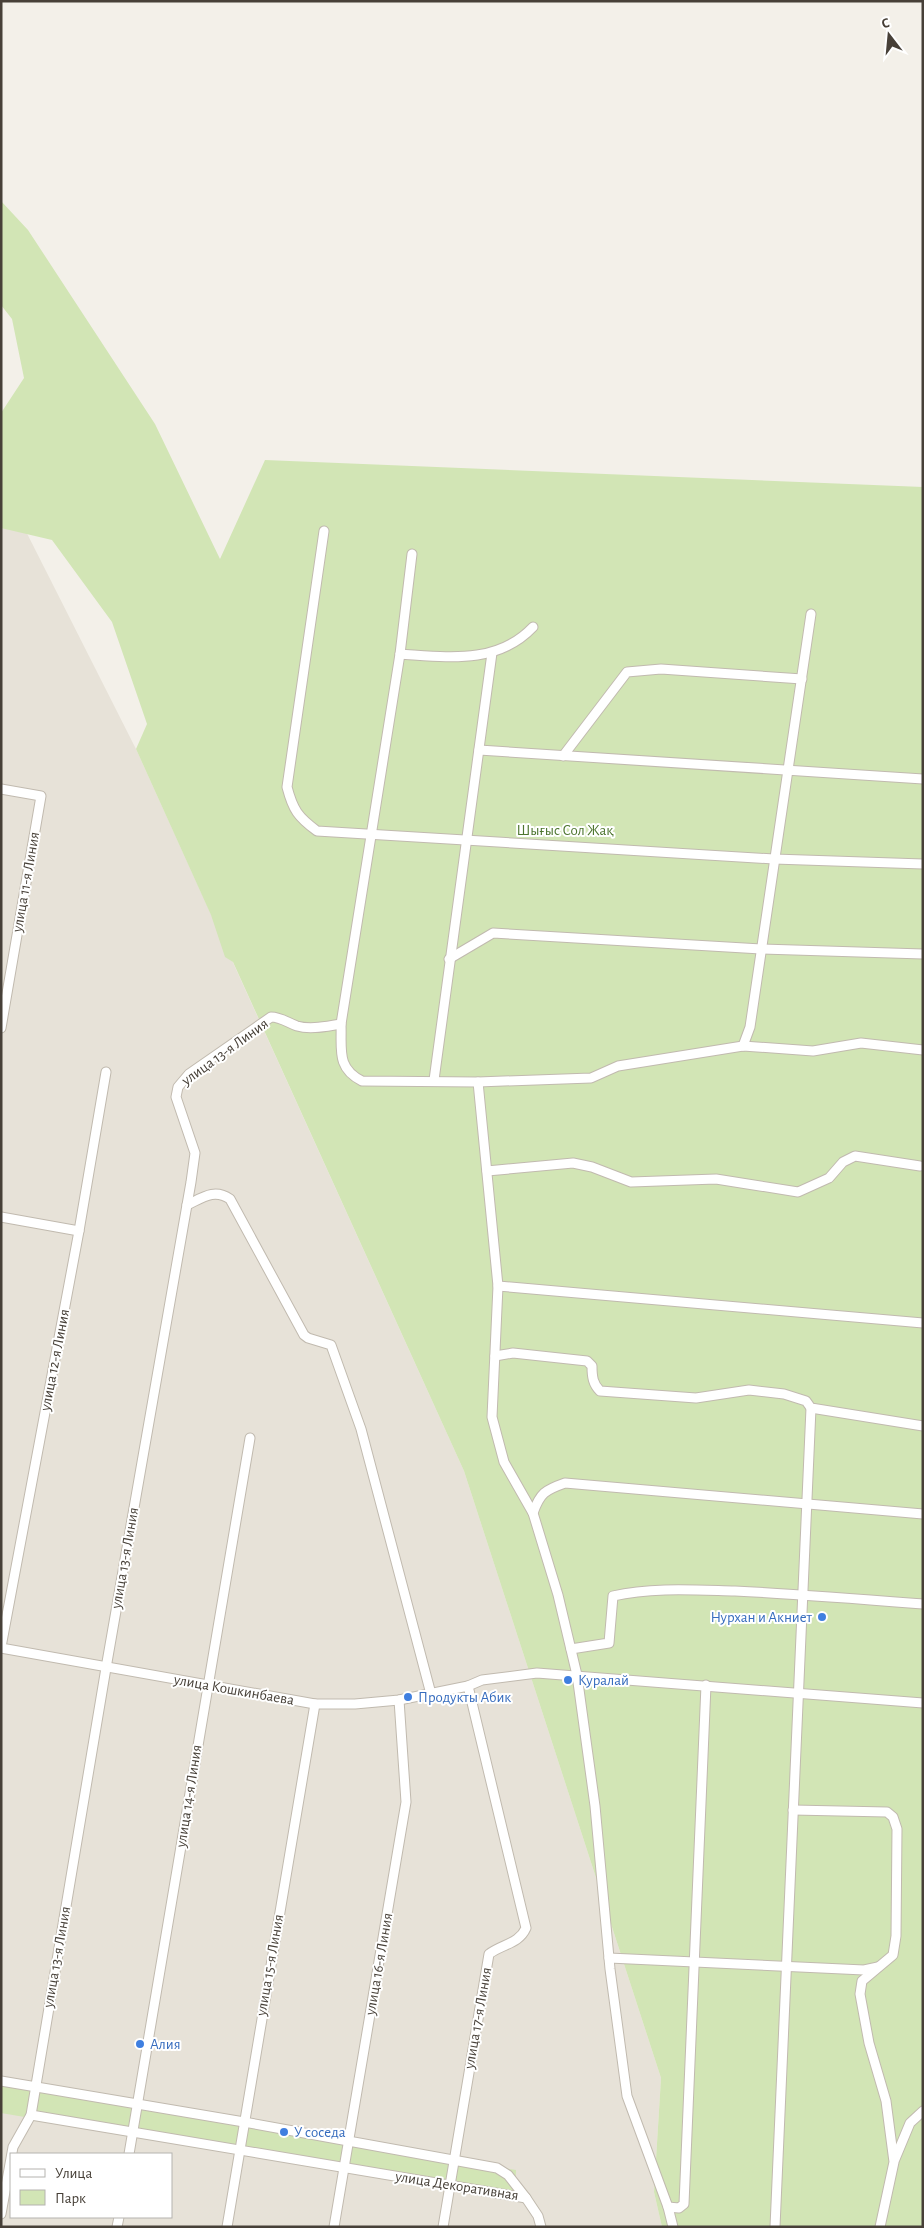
<svg xmlns="http://www.w3.org/2000/svg" width="924" height="2228" viewBox="0 0 924 2228" font-family="'Alegreya Sans',sans-serif">
	<rect width="100%" height="100%" fill="#f3f0e9"/>
	<path fill="#e7e2d8" fill-rule="evenodd" d="M1,482L136,749L464,1471L661,2078L654,2192L662,2227H1ZM11,2154H171V2217H11Z"/>
	<g fill="#d2e5b5">
		<polygon points="1,201 28,230 155,424 220,559 265,460 923,487 923,2227 662,2227 654,2192 661,2078 464,1471 233,962 225,957 211,915 136,749 147,724 112,622 52,540 1,528 1,413 24,378 12,319 1,305"/>
		<polygon points="1,2084 516,2170 515,2200 1,2113"/>
	</g>
	<g fill="none" stroke-linecap="round" stroke-linejoin="round">
		<defs>
			<g id="street">
				<path d="M324,531L287,787C293,810 298,817 317,831L774,859L923,864"/>
				<path d="M412,554L400,654L341,1024C342,1049 336,1068 362,1081L478,1082L591,1078L618,1066L743,1046L813,1051L861,1043L923,1050"/>
				<path d="M400,654C447,657 497,665 533,627"/>
				<polyline points="479,750 923,779"/>
				<polyline points="563,756 627,672 661,669 802,679"/>
				<polyline points="1,789 41,796 1,1028"/>
				<polyline points="449,959 493,933 761,949 923,954"/>
				<polyline points="743,1046 750,1027 811,614"/>
				<polyline points="434,1080 492,653"/>
				<polyline points="478,1082 498,1286 492,1417 504,1462 533,1513 558,1595 577,1675 595,1806 610,1969 627,2096 668,2207 673,2227"/>
				<polyline points="487,1171 573,1163 592,1167 631,1182 716,1179 798,1192 829,1178 843,1162 855,1156 920,1166"/>
				<path d="M187,1205C202,1198 214,1188 230,1199L304,1335L308,1338L331,1345L361,1429L431,1694"/>
				<polyline points="1,1217 79,1231"/>
				<polyline points="498,1286 923,1323"/>
				<path d="M495,1356L513,1353L587,1361L592,1366C592,1377 593,1384 600,1391L696,1398L749,1390L784,1394L806,1401L811,1408L923,1426"/>
				<path d="M533,1513C540,1493 545,1490 565,1483L923,1514"/>
				<polyline points="1,1647 79,1231 106,1072"/>
				<polyline points="1,1648 315,1704 355,1704 399,1700 468,1686 482,1680 537,1673 923,1703"/>
				<path d="M571,1649L609,1643L613,1596C652,1587 695,1590 735,1591C798,1594 860,1599 923,1604"/>
				<polyline points="793,1810 887,1812 893,1817 897,1829 896,1936 893,1955 862,1981 860,1994 869,2043 886,2101 894,2162 880,2227"/>
				<polyline points="609,1958 864,1970 878,1967"/>
				<polyline points="1,2081 244,2122 497,2168 508,2175 526,2198 31,2115"/>
				<polyline points="129,2154 250,1438"/>
				<polyline points="895,2159 910,2123 923,2111"/>
				<polyline points="526,2198 538,2216 541,2227"/>
				<polyline points="668,2207 679,2208 684,2204 706,1685"/>
				<path d="M1,2214L13,2147L31,2115L106,1668L191,1182L195,1153L176,1097L178,1087L189,1074L271,1017C281,1017 288,1023 297,1026C311,1030 327,1026 341,1024"/>
				<polyline points="117,2227 119,2217"/>
				<polyline points="227,2227 315,1704"/>
				<polyline points="334,2227 406,1802 399,1700"/>
				<path d="M443,2227L489,1954C502,1944 519,1944 526,1928L468,1686"/>
				<polyline points="775,2227 811,1408"/>
			</g>
		</defs>
		<use href="#street" stroke="#c1baaf" stroke-width="11"/>
		<use href="#street" stroke="#fff" stroke-width="9"/>
	</g>
	<g fill="#3f7fe0" stroke="#fff" stroke-width="2">
		<circle cx="822" cy="1617" r="5"/>
		<circle cx="568" cy="1680" r="5"/>
		<circle cx="408" cy="1697" r="5"/>
		<circle cx="140" cy="2044" r="5"/>
		<circle cx="284" cy="2132" r="5"/>
	</g>
	<g text-anchor="middle" dominant-baseline="central" stroke-width="4" stroke-linejoin="round" paint-order="stroke">
		<g font-size="15" fill="#4d752f" stroke="#fff">
			<text x="565" y="830">Шығыс Сол Жақ</text>
		</g>
		<g font-size="15" fill="#474038" stroke="#fff">
			<text transform="translate(26 882) rotate(-80)">улица 11-я Линия</text>
			<text transform="translate(225 1052) rotate(-36)">улица 13-я Линия</text>
			<text transform="translate(55 1360) rotate(-79)">улица 12-я Линия</text>
			<text transform="translate(125 1558) rotate(-80)">улица 13-я Линия</text>
			<text transform="translate(234 1690) rotate(10)">улица Кошкинбаева</text>
			<text transform="translate(189 1796) rotate(-81)">улица 14-я Линия</text>
			<text transform="translate(57 1957) rotate(-80)">улица 13-я Линия</text>
			<text transform="translate(379 1964) rotate(-80)">улица 16-я Линия</text>
			<text transform="translate(270 1965) rotate(-80)">улица 15-я Линия</text>
			<text transform="translate(478 2018) rotate(-80)">улица 17-я Линия</text>
			<text transform="translate(457 2186) rotate(9)">улица Декоративная</text>
		</g>
		<g font-size="15" fill="#366cbe" stroke="#fff" text-anchor="start">
			<text x="812" y="1617" text-anchor="end">Нурхан и Акниет</text>
			<text x="578" y="1680">Куралай</text>
			<text x="418" y="1697">Продукты Абик</text>
			<text x="150" y="2044">Алия</text>
			<text x="294" y="2132">У соседа</text>
		</g>
	</g>
	<rect width="924" height="2228" fill="none" stroke="#474038" stroke-width="5"/>
	<rect x="10" y="2153" width="162" height="65" fill="#ffffff" stroke="#b5b3af"/>
	<rect x="20" y="2169" width="25" height="8" fill="#ffffff" stroke="#b5b3af"/>
	<text x="55" y="2178" font-size="15" fill="#474038">Улица</text>
	<rect x="20" y="2190" width="25" height="15" fill="#d2e5b5" stroke="#b5b3af"/>
	<text x="55" y="2203" font-size="15" fill="#474038">Парк</text>
	<g transform="translate(889 35) rotate(344)" stroke="#ffffff" stroke-width="4" paint-order="stroke">
	<path d="M0-4L9 19L0 12L-9 19Z" fill="#474038"/>
	<text y="-8" font-size="14" font-weight="bold" text-anchor="middle" fill="#474038">С</text>
	</g>
</svg>
